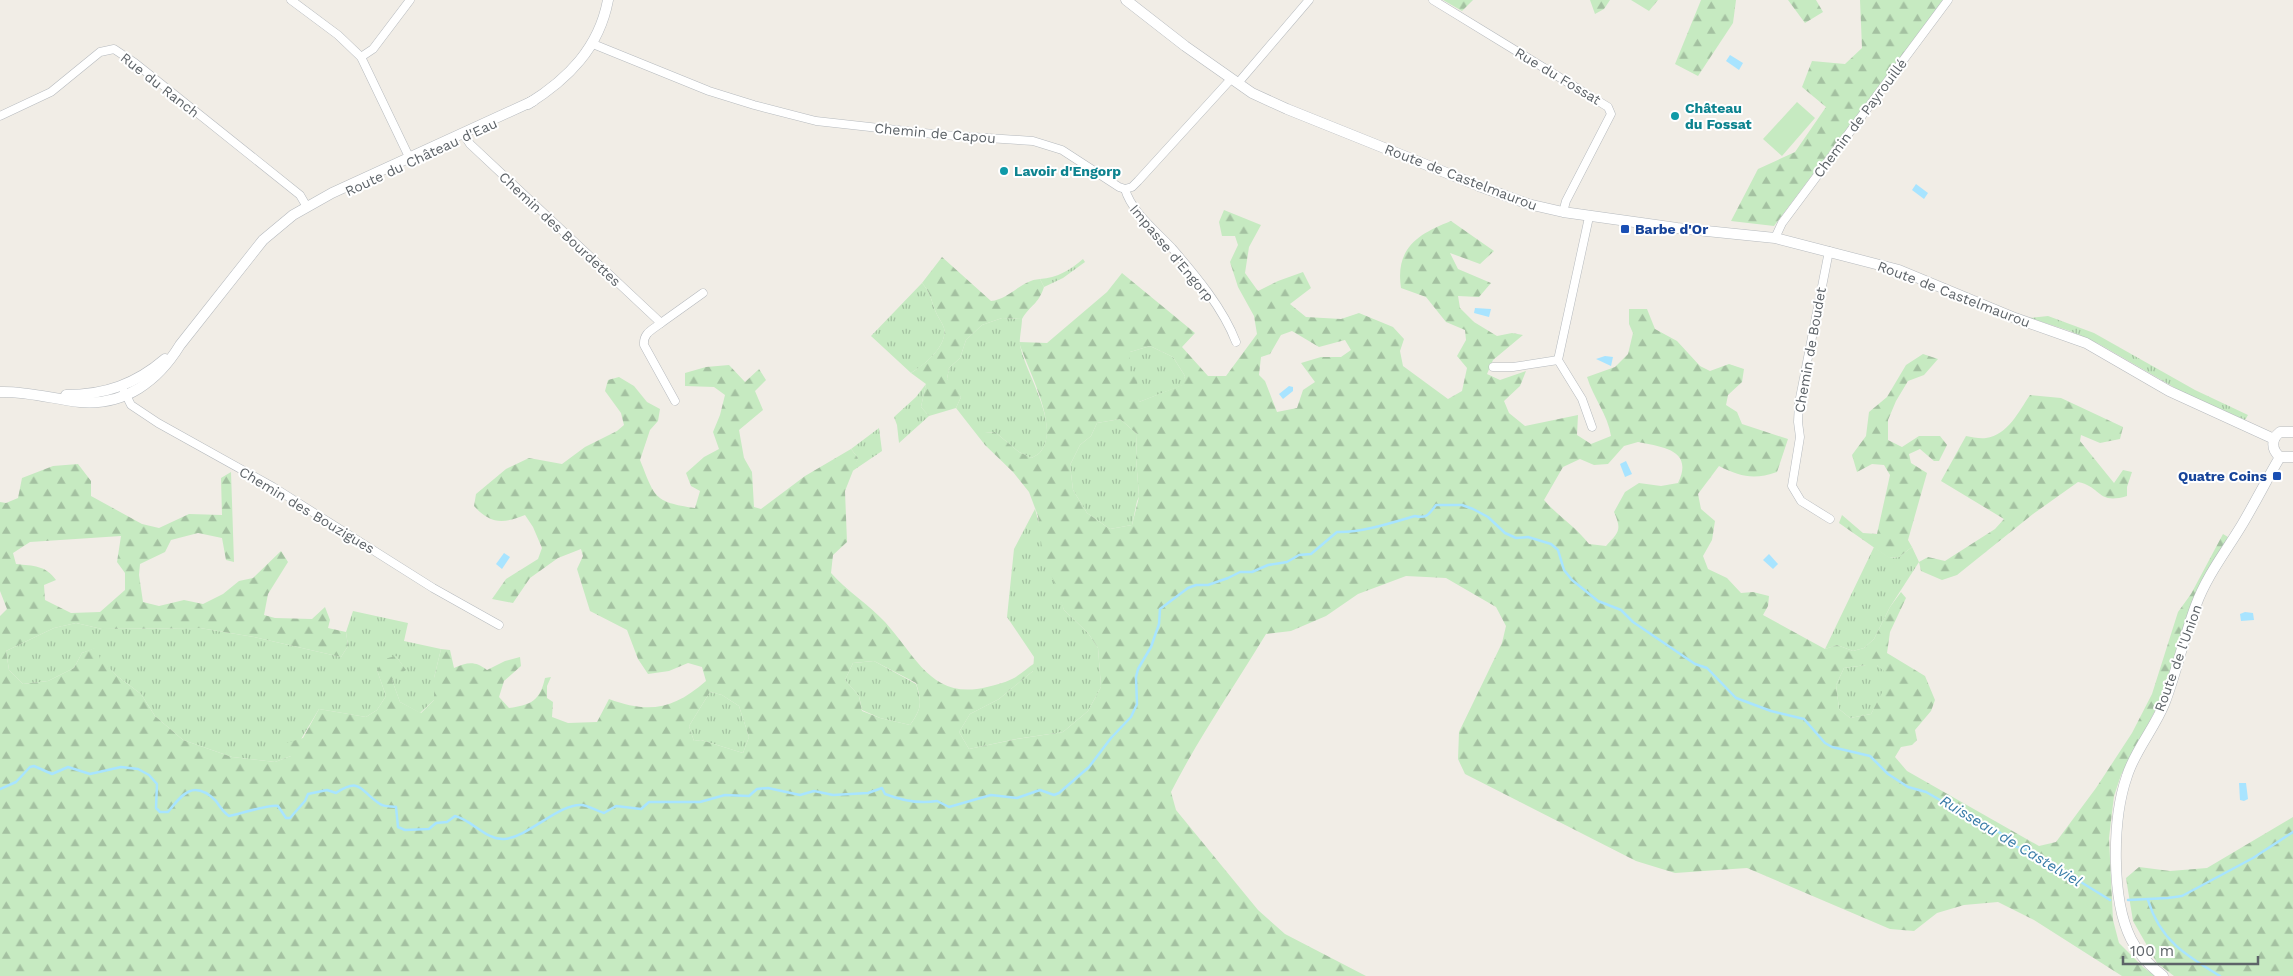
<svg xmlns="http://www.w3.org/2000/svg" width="2293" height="976" viewBox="0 0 2293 976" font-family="'Work Sans',sans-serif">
	<defs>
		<pattern id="grass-tufts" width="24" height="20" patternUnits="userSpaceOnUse" patternTransform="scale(1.25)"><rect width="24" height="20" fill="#c6eac1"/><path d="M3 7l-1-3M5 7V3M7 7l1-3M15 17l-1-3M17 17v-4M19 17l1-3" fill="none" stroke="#a4c1a1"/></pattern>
		<pattern id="forest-firs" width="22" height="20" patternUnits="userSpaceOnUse" patternTransform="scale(1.25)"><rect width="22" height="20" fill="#c6eac1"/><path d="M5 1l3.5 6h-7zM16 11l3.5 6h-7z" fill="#a4c1a1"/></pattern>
	</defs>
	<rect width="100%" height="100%" fill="#f1ede6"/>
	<g fill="url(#grass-tufts)">
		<path d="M1083,259L1085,262L1063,278L1044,287L1040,279C1057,278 1070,270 1083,259Z"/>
		<path d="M922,283C930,292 931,299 935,310C937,316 942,322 944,328C948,346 924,365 911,373L871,336Z"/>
		<polygon points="2048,316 2094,333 2195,390 2248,415 2245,420 2184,393 2099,344 2070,331 2030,318"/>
		<path d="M1002,318L1022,319C1022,326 1019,340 1020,345C1025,373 1061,425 1041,451C1040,454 1034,456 1032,458L1019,452L995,432L985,433V445L956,408L961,397L947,379L949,368L960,358L966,340L982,325Z"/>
		<polygon points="1150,346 1173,357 1185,376 1183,385 1139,402 1130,373 1130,352"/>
		<polygon points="926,384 921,407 929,416 899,443 897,425 894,417 916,397"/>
		<polygon points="1120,419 1137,434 1136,458 1139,497 1137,501 1132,525 1110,529 1087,513 1073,490 1070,465 1080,445 1091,436 1097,423"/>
		<polygon points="879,428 882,451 851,472 858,458 851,449"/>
		<polygon points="1035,509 1064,610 1088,633 1098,648 1101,687 1088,711 1063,732 1016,739 969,749 959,732 970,714 999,699 1033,671 1034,657 1007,617 1014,549"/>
		<polygon points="1874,547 1890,558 1899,557 1912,547 1919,562 1890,607 1874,639 1864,648 1853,651 1837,645 1825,649"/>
		<polygon points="353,611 408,623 404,641 441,649 434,678 434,700 420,713 400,702 392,680 405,669 396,656 377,670 386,696 377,710 366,717 319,709 291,756 275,762 232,757 183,740 155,716 141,694 117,676 99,659 96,648 82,653 74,668 48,681 23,684 9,670 6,651 54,628 76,623 102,629 200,628 254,637 341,657 348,646 346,632"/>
		<path d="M874,661L916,684C922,703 922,708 910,725L880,718L862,710L859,696L845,680L853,663Z"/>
		<polygon points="1866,665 1877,665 1885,671 1888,683 1871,714 1850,718 1839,709 1836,685 1844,668"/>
		<polygon points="710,692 722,695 739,706 749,737 743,753 701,740 694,741 689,726"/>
	</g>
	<g fill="url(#forest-firs)" fill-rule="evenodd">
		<polygon points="1443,0 1473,0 1462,11"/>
		<polygon points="1590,0 1610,0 1604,9 1595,14"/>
		<polygon points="1631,0 1658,0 1649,11"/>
		<polygon points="1701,0 1736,0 1733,23 1698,76 1675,64"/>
		<polygon points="1788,0 1816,0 1823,12 1805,23"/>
		<polygon points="1860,0 1943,0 1774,226 1731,221 1758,169 1795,152 1826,107 1802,87 1812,61 1845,64 1862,48"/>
		<path d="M1224,210L1261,225L1249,247L1245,273L1258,291L1278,281L1303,272L1311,288L1290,304L1306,317L1341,319L1359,313L1393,327L1404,339L1400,351L1403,366L1448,399L1462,391L1467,368L1457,356L1466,340L1465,330L1446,322L1426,297L1401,288C1395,248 1418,234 1451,221L1494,251L1480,264L1450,253L1458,269L1491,283L1479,297L1458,296L1460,308L1474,322L1497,336L1512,333L1523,335L1493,360L1487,374L1500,380L1526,371L1520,386L1504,401L1509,413L1525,426L1578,415L1577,435L1591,444L1611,436C1608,415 1593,397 1587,377L1615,367L1628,354L1633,333L1629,324V309H1647L1655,329L1677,341L1700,366L1710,371L1729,364L1744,369L1742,382L1728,395L1726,405L1737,412L1742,424L1788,439L1777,472C1754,480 1741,477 1719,466L1698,494L1701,509L1715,521L1712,540L1703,556L1708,569L1727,578L1741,593L1753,592L1769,596L1768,606L1763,615L1825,649L1837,645L1853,651L1864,648L1874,639L1890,607L1901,592L1906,598L1890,632L1887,653L1925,676L1935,700L1931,711L1915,730L1917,740L1912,745L1901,747L1895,757L1907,771L2039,846L2056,842L2096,788L2132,733L2152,694L2178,612L2191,594L2223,534L2228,537L2209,574L2157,707L2121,775L2114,796L2109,838L2113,920L2119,943L2143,967L2155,976H2122L2034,920L1998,902L1964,905L1937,913L1914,931L1890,929L1747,868L1675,873L1636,861L1465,774L1458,759L1459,732L1502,643L1506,626L1496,607L1446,578L1406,576L1358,594L1326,616L1291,631L1266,634C1234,687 1199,737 1171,792L1176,810L1258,910L1285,934L1366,976H0V616L7,609L0,591V502L6,503L18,498L22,478L53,466L78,464L91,481V496L142,524L159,528L189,514L222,515L221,478L231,472L234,562L226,560L222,538L198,533L171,540L165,552L140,564L139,575L143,602L159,606L184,600L203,604L223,594L239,581L253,578L281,551L288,562L268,594L264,615L275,618L312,619L325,607L330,620L328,628L346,632L348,646L341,657L254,637L200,628L102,629L76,623L54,628L6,651L9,670L23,684L48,681L74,668L82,653L97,647L100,659L117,676L141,694L155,716L183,740L232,757L275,762L291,756L286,743L303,738L319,709L366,717L377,710L386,696L377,670L384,659L396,656L406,670L392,680L400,702L421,713L434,700V678L441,649L450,650L454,668C468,662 475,661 487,670L505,661L520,657L521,666L504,681L499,697L509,708C531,705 540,701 545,678L551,677L547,686V698L553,702L552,717L568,723L597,722L609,699C649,714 674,709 706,681L702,667L688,663L669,671L648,674L638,659L627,630L590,611L577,569L583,556L581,549L558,558L530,578L513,603L492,599L506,579L538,559L542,548L533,527L525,515C503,524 490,524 474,506L476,494L506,469L529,458L562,464L585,447L617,431L624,425L621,413L605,391L608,380L619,377L634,386L647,402L660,409L658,421L650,430L640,460C655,497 653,502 695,508L700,491L691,486L686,473L704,457L719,449L713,432L720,415L725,395L714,387L685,386V373L706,367L729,365L745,382L759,369L766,380L755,391L763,410L739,430L744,458L752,472L754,507L761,509L805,476L851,449L858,458L845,491L847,542L833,555L831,573C847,591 868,604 885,622C916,656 932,701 987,687C995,685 1004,683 1012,679C1020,675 1027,668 1035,663L1033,671L999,699L970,714L959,732L969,749L1017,739L1063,732L1088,711L1101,687L1098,648L1088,633L1064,610L1042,549L1038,516L1029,492L1013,472L985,445V433L995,432L1019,452L1032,458C1034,456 1040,454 1041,451C1060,426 1027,369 1019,342L1047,343L1107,292L1122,273L1195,333L1182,347L1208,376H1226L1257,334L1254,316L1238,287L1230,262L1238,245L1235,236H1222L1219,222ZM1292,331L1319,347L1345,340L1351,350L1341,357H1321L1301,363L1315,382L1303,390L1297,408L1277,412L1265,381L1259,375L1261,357L1270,354L1281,335ZM1150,346L1173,357L1185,376L1182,385L1139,402L1137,378L1130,373V352ZM1120,419L1137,434L1136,458L1139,497L1132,525L1110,529L1087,513L1073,490L1070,465L1080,445L1091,436L1097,423ZM1638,442C1663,447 1694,450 1678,483L1661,486L1639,483L1625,492L1614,512C1622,530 1619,532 1606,546L1589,544C1576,527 1558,516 1544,500L1563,467L1580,459L1594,465L1608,464L1624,446ZM121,536L117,562L125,573V590L100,612L71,613L45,600L44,585L56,580C45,565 34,566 16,564L13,553L30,542ZM874,661L916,683C922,703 922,708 910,725L880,718L862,711L859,696L845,680L853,663ZM1866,665H1877L1884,671L1887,683L1871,714L1850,718L1839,709L1836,685L1844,668ZM710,692L722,695L739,706L749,737L743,753L701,740L694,741L689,726Z"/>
		<path d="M942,257L991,301C1010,299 1021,280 1040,279L1044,287C1038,305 1031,304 1022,319L1002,318L982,325L966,340L960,358L949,368L947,379L953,384L961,397L956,408L929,416L921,407L926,384L911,373C924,365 948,346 944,328C942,322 937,316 935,310C931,299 930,292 922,283Z"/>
		<polygon points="1923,354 1938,359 1924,375 1908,381 1896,401 1888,420 1888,440 1902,447 1919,436 1940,436 1947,445 1939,461 1934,461 1920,449 1909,454 1911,463 1927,473 1908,540 1912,547 1899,557 1889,558 1839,523 1842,515 1863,533 1877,534 1890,475 1884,465 1872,464 1857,472 1852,455 1866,436 1869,412 1887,397 1906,365"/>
		<path d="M2030,395L2061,398L2123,427L2120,439L2100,443L2081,435L2080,441L2114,483L2123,470L2132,472L2127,487V496C2097,505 2102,487 2078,482L2033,514L1957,575L1942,580L1921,571L1919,562L1928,557L1945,561L1995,529L2004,519L1941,481L1966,436C1972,437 1980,439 1986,438C2008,435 2019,411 2030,395Z"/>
		<polygon points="2293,817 2293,976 2174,976 2157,963 2133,921 2126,878 2139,867 2170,871 2207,868"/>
	</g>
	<polygon fill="#c6eac1" points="1797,102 1815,118 1782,156 1763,139"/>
	<g fill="#a8e4ff">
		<polygon points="1730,55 1743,63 1739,70 1726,61"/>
		<polygon points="1916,184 1928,193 1924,199 1912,190"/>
		<polygon points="1475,308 1491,309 1489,317 1474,313"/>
		<polygon points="1605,356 1613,357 1611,366 1596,359"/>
		<polygon points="1289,386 1293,387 1293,391 1283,399 1279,394"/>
		<polygon points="1626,461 1632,474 1625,477 1620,464"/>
		<polygon points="504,553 510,557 502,569 496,564"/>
		<polygon points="1769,554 1778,564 1773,569 1763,560"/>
		<polygon points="2245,612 2253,613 2254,620 2241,621 2240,614"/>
		<polygon points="2239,783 2246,783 2248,799 2244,801 2240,800"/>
	</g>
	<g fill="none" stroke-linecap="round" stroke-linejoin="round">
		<g stroke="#a8e4ff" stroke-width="2.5">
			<path d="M0,789L16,782L30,767L34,766L52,774L68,767L90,774L121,767L138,769L149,775L157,784L156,808L160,812H168C182,794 194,779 216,801C220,807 223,812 229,816C240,814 269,804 278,806L286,818H290L305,801L308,794L327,790L336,793C362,776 360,792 380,804C384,807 391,806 396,807L398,827L405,830L429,829L436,823L447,822L455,816C472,820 486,840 504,839C529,837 559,803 582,805C589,806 597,811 604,813L616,806L641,809L649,802H700L725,795L749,796L757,789L768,788L800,795L814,791L833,795L868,793L882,788L885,794C903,801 919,804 937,801L949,807L991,795L1017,798L1040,790L1054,795L1059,793L1089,767L1111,738L1131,717L1137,704L1136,677L1138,669L1151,647L1159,624L1160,609L1188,588L1196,585H1208L1228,578L1240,572H1252L1268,565L1287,562L1299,555L1311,554L1337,532C1361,533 1391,523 1415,516C1427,519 1429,514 1436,505H1462L1473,509L1488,517L1505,533L1516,538L1528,537L1551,544L1558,550L1564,570L1572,580L1598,601L1621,610L1633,622L1695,664L1707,668L1736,698L1771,711L1804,719L1825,743L1832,747L1870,756L1888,774L1908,787L1926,792L1961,812L1973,816L1984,824L1994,828L2017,847L2029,850L2110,900"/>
			<polyline points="2128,900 2168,898 2182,896 2253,858 2293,832"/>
			<path d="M2148,900C2160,940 2185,955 2220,976"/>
		</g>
		<defs>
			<g id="minor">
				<polyline points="291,0 338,35 361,57 411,161"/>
				<polyline points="1433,0 1608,107 1611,114 1566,201 1563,212"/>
				<polyline points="593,44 709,91 754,105 816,121 942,135 1033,141 1062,150 1119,187 1125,189 1132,187 1138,181 1231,79"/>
				<polyline points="361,57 373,49 410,0"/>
				<polyline points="1238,83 1309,0"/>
				<polyline points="0,116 51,92 100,52 114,49 135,63 300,195 307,207"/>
				<path d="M463,133L470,144L661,323C652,330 643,333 644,345L675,401"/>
				<path d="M1125,189C1131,211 1156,231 1172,248C1196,276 1223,308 1236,342"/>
				<polyline points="1589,217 1558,360 1582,399 1592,427"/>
				<polyline points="1775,238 1782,223 1948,0"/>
				<polyline points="1829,251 1799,403 1798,422 1800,437 1792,486 1801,501 1830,519"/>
				<polyline points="661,323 703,293"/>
				<polyline points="1493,367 1513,367 1558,360"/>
				<polyline points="124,391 131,405 158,423 273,487 433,588 499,625"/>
			</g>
			<g id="tertiary">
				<polyline points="1126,0 1185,46 1252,93 1287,109 1479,186 1528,204 1563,212 1677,228 1775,238 1899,270 2015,318 2086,343 2169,391 2274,439"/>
				<path d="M528,104C568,79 599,48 608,0"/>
				<path d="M0,392C27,391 53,399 80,402C125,406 158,381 180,345L263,240L293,215L332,193L533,101"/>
				<path d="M66,395C105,395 136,384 165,359"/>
				<path d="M2293,432H2280C2271,439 2271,449 2280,457H2293"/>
				<path d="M2163,976C2151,967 2138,953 2131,939C2111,899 2112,819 2127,776C2135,750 2155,728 2165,702C2177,670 2184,637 2196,605C2207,575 2227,550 2243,523C2256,501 2267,479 2280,457"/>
			</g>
		</defs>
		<use href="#minor" stroke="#b6babe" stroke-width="9"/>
		<use href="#tertiary" stroke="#b6babe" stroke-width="11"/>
		<use href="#minor" stroke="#fff" stroke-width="8"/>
		<use href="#tertiary" stroke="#fff" stroke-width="10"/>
	</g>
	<g fill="#0f9aa8" stroke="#fff" stroke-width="2">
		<circle cx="1675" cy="116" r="5"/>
		<circle cx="1004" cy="171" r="5"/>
	</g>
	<g fill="#1a4fb4" stroke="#fff" stroke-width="2">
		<rect x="1620" y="224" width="10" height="10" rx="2.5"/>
		<rect x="2272" y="471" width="10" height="10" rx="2.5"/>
	</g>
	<g text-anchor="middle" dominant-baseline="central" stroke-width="4" stroke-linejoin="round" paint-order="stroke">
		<g font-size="14" fill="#5d6368" stroke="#fff">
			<text transform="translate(1558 76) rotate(31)">Rue du Fossat</text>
			<text transform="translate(160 85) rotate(38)">Rue du Ranch</text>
			<text transform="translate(1860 118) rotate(-53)">Chemin de Payrouillé</text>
			<text transform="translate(935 133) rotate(5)">Chemin de Capou</text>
			<text transform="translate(421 157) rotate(-25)">Route du Château d'Eau</text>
			<text transform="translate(1461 177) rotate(21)">Route de Castelmaurou</text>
			<text transform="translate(560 229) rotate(43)">Chemin des Bourdettes</text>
			<text transform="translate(1172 253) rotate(50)">Impasse d'Engorp</text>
			<text transform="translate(1954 294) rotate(21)">Route de Castelmaurou</text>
			<text transform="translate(1810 350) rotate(-80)">Chemin de Boudet</text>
			<text transform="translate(307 510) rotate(31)">Chemin des Bouzigues</text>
			<text transform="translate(2178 658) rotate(-70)">Route de l'Union</text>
		</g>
		<g font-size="14" font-weight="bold" fill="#0d838f" stroke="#fff" text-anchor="start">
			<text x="1685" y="108">Château<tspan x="1685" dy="16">du Fossat</tspan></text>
			<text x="1014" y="171">Lavoir d'Engorp</text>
		</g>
		<g font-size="14" font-weight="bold" fill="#164399" stroke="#fff" text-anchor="start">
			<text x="1635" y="229">Barbe d'Or</text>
			<text x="2267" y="476" text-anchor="end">Quatre Coins</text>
		</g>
		<g font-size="15" font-style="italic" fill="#377ba7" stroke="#fff">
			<text transform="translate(2011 841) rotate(31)">Ruisseau de Castelviel</text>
		</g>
	</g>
	<path d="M2123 956v8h135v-8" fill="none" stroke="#5d6368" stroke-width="2.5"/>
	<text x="2130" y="956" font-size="15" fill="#5d6368" stroke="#ffffff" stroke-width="4" paint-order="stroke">100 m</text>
</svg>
